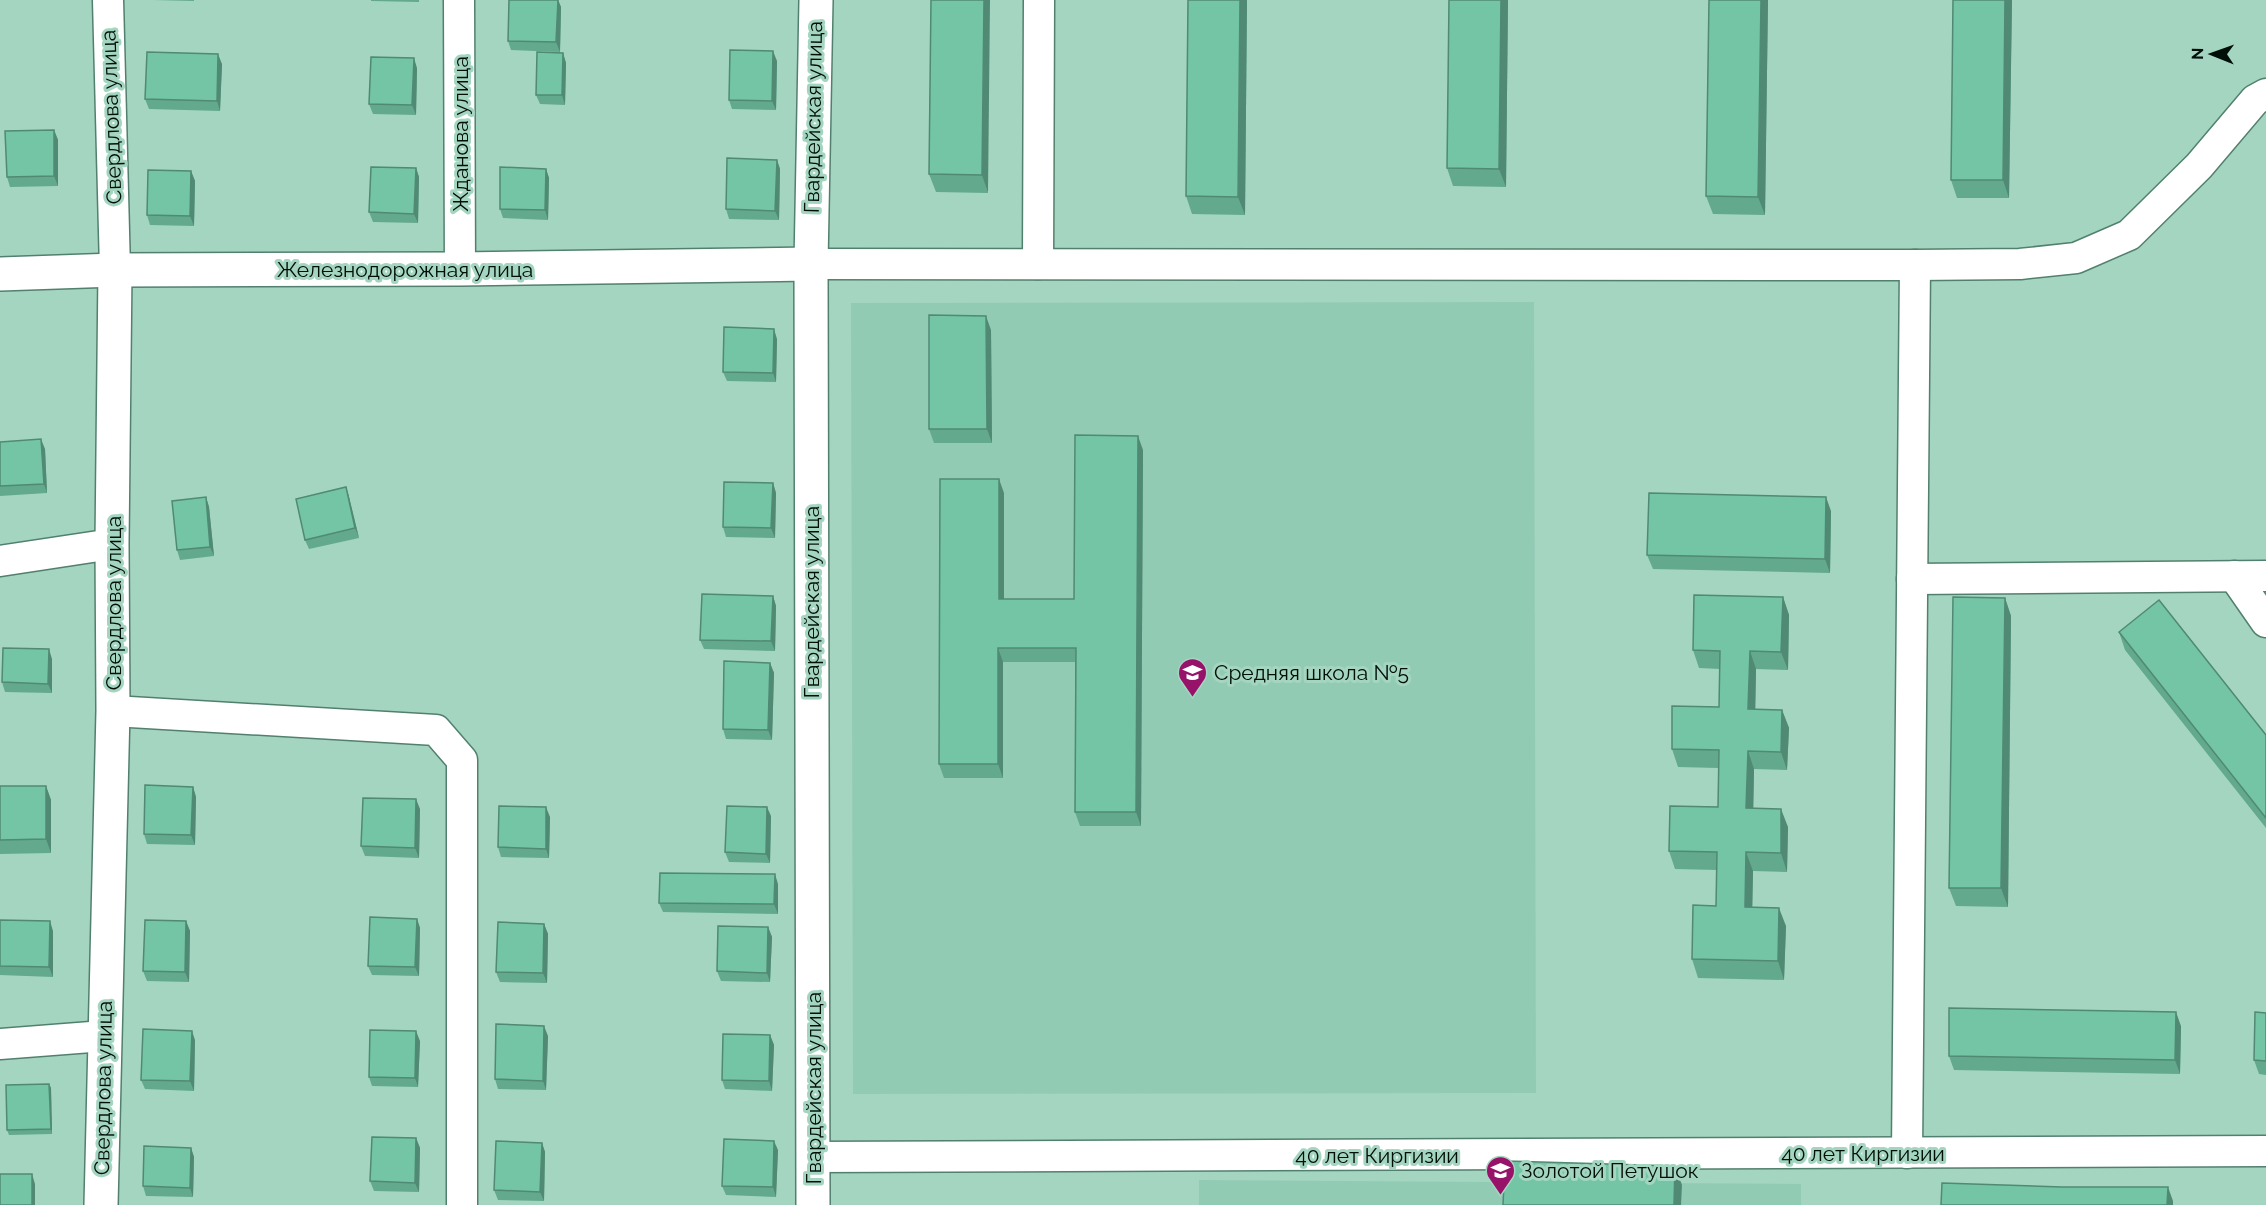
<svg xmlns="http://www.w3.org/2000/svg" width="2266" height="1205" viewBox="0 0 2266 1205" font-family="Raleway,sans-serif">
	<rect width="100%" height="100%" fill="#a4d5c0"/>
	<g fill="#92cbb4">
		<polygon points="1534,302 1536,1093 853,1094 851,303"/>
		<polygon points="1199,1180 1801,1184 1801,1205 1199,1205"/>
	</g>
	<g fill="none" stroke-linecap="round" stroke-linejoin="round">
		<defs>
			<g id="minor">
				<polyline points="108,0 115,270"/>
				<polyline points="459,0 460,269"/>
				<polyline points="811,264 1915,265 2020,264 2076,258 2129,235 2199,166 2255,100 2266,94"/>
				<polyline points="1038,264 1039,0"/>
				<polyline points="0,561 112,544"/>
				<polyline points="2234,576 2266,622"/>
				<polyline points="1912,579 2266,576"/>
				<polyline points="113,711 436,730 462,760 462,1205"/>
				<polyline points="0,1044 104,1036"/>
				<polyline points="1907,1153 1915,265"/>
				<polyline points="813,1157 2266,1151"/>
			</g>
			<g id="tertiary">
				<polyline points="0,274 115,270 460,269 811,264"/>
				<polyline points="101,1205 113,711 112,544 115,270"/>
				<polyline points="813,1205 811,264 816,0"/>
			</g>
		</defs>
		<use href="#minor" stroke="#52806e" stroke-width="33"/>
		<use href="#tertiary" stroke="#52806e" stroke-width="36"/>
		<use href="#minor" stroke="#fff" stroke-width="30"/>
		<use href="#tertiary" stroke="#fff" stroke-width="33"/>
	</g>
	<g fill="#63a98e">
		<polygon points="153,0 194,0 194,1"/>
		<polygon points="371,0 419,0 419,2 371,1"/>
		<polygon points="509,0 558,0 561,7 560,52 511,50 508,41"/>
		<polygon points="931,0 988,193 936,192 929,174"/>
		<polygon points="1188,0 1247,0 1245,215 1192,214 1186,196"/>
		<polygon points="1449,0 1508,0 1506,187 1453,186 1447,168"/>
		<polygon points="1709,0 1768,0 1765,215 1713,214 1706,196"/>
		<polygon points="1953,0 2012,0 2009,198 1957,198 1951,180"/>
		<polygon points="563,53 566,63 565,105 540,104 536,95"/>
		<polygon points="777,61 776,110 732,109 729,100"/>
		<polygon points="222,64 220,111 149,109 145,99"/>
		<polygon points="417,68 416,115 373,114 369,104"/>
		<polygon points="54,130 58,140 58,186 10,187 7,177"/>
		<polygon points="777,160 780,169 779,220 729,219 726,209"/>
		<polygon points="416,168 419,177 418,223 373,222 369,212"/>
		<polygon points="546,169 549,178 548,220 503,218 500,209"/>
		<polygon points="191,171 195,181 194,226 150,225 147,215"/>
		<polygon points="991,330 992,443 934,443 929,429"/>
		<polygon points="777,339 776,382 727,381 723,372"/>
		<polygon points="0,442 45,449 47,493 0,496"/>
		<polygon points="1143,450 1141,826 1080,826 1075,812 1075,662 1003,662 1003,778 944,778 939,764 1004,493 1004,599 1074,599"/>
		<polygon points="773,483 776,493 775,538 726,537 723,527"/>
		<polygon points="346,487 349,497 359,538 309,549 305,540"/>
		<polygon points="206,497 209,507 214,556 180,560 177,550"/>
		<polygon points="1831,511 1830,573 1653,569 1647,555"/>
		<polygon points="773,596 776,606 775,651 704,649 700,640"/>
		<polygon points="1783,597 1789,615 1788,670 1756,669 1755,709 1782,710 1789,728 1787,770 1754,769 1753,808 1788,827 1787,872 1753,871 1752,907 1786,926 1784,980 1698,978 1692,959 1716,906 1717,870 1675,869 1669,851 1718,807 1718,768 1678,767 1672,749 1719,707 1720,669 1699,668 1693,650"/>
		<polygon points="2005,598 2011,616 2008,907 1956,906 1949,888"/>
		<polygon points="2119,632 2266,735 2266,828 2125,650"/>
		<polygon points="52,659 52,693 5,692 2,682"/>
		<polygon points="770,663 774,673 772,740 726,739 723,729"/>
		<polygon points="0,786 46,786 51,800 51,853 0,854"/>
		<polygon points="193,787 196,797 195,845 147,844 144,834"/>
		<polygon points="420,809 419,858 365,856 361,846"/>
		<polygon points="771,816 770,863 729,862 725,852"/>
		<polygon points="550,817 549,858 501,857 498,847"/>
		<polygon points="778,884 778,914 663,912 659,903"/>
		<polygon points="417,919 420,928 419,976 372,975 368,966"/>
		<polygon points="0,920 53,931 53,977 0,975"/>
		<polygon points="186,921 190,931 189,982 147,981 143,971"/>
		<polygon points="544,924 548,934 547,983 500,982 496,972"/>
		<polygon points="768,927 772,937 770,982 721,981 717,971"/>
		<polygon points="2266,1013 2266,1075 2259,1074 2254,1060"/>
		<polygon points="2181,1026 2180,1074 1954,1070 1949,1056"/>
		<polygon points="770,1035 774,1045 772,1091 725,1089 722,1080"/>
		<polygon points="548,1036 546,1090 498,1089 495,1079"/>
		<polygon points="195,1040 194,1091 145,1089 141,1080"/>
		<polygon points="420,1041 418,1087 372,1086 369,1077"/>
		<polygon points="49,1084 51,1088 52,1134 9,1135 7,1130"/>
		<polygon points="416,1138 420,1148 419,1192 374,1191 370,1181"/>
		<polygon points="542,1143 545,1152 544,1201 498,1200 494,1190"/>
		<polygon points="191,1148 194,1157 193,1197 146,1196 143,1186"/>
		<polygon points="778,1150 776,1197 726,1195 722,1186"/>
	</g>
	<g fill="#508a74">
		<polygon points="558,0 561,7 560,52 556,42"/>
		<polygon points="984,0 990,0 988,193 982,175"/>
		<polygon points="1240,0 1247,0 1245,215 1238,197"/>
		<polygon points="1501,0 1508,0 1506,187 1499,169"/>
		<polygon points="1761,0 1768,0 1765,215 1758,197"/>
		<polygon points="2005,0 2012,0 2009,198 2003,180"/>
		<polygon points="773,51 777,61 776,110 772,101"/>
		<polygon points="563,53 566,63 565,105 562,95"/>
		<polygon points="218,54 222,64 220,111 217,101"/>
		<polygon points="414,58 417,68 416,115 412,105"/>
		<polygon points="54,130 58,140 58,186 54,176"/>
		<polygon points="777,160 780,169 779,220 775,211"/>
		<polygon points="416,168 419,177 418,223 414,214"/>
		<polygon points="546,169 549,178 548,220 545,210"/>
		<polygon points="191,171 195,181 194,226 190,216"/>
		<polygon points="986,316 991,330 992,443 987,429"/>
		<polygon points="774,329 777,339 776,382 773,373"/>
		<polygon points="1138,436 1143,450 1141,826 1136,812"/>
		<polygon points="41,439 45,449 47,493 44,484"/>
		<polygon points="999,479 1004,493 1004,613 999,599"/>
		<polygon points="773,483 776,493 775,538 771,528"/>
		<polygon points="346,487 349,497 359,538 355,528"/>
		<polygon points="206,497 209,507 214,556 210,547"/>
		<polygon points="1826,497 1831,511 1830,573 1825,559"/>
		<polygon points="773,596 776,606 775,651 771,641"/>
		<polygon points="1783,597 1789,615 1788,670 1781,652"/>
		<polygon points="2005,598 2011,616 2008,907 2001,888"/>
		<polygon points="998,648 1003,662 1003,778 998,764"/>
		<polygon points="49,649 52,659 52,693 48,684"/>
		<polygon points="1750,651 1756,669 1755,727 1748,709"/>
		<polygon points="770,663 774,673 772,740 768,730"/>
		<polygon points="1782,710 1789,728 1787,770 1781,752"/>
		<polygon points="1748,751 1754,769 1753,826 1746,808"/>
		<polygon points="46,786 51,800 51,853 46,839"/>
		<polygon points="193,787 196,797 195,845 191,835"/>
		<polygon points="416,799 420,809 419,858 415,848"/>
		<polygon points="546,807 550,817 549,858 546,849"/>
		<polygon points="767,807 771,816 770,863 766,854"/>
		<polygon points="1781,809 1788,827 1787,872 1781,853"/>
		<polygon points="1746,852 1753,871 1752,925 1745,907"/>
		<polygon points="775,874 778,884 778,914 774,904"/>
		<polygon points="1779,908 1786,926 1784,980 1778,961"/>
		<polygon points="417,919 420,928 419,976 415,967"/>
		<polygon points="50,921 53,931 53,977 49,967"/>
		<polygon points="186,921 190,931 189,982 185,972"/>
		<polygon points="544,924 548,934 547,983 543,973"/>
		<polygon points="768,927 772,937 770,982 767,973"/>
		<polygon points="2176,1012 2181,1026 2180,1074 2175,1060"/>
		<polygon points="544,1026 548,1036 546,1090 543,1081"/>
		<polygon points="192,1031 195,1040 194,1091 190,1081"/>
		<polygon points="416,1031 420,1041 418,1087 415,1078"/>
		<polygon points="770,1035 774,1045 772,1091 769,1081"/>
		<polygon points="49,1084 51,1088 52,1134 51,1129"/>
		<polygon points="416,1138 420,1148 419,1192 415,1183"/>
		<polygon points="774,1141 778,1150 776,1197 773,1187"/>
		<polygon points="542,1143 545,1152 544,1201 540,1192"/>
		<polygon points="191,1148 194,1157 193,1197 190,1188"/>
		<polygon points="1675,1166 1682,1185 1681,1205 1674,1205"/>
		<polygon points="32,1174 35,1184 35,1205 32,1205"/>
		<polygon points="2168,1187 2173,1201 2173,1205 2167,1205"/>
	</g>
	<g fill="#73c5a5" stroke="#508a74" stroke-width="1.5">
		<polygon points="509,0 558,0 556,42 508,41"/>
		<polygon points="931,0 984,0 982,175 929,174"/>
		<polygon points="1188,0 1240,0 1238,197 1186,196"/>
		<polygon points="1449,0 1501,0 1499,169 1447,168"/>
		<polygon points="1709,0 1761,0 1758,197 1706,196"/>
		<polygon points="1953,0 2005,0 2003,180 1951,180"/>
		<polygon points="730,50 773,51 772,101 729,100"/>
		<polygon points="147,52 218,54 217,101 145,99"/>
		<polygon points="537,52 563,53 562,95 536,95"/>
		<polygon points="371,57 414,58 412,105 369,104"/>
		<polygon points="54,130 54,176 7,177 5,131"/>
		<polygon points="727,158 777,160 775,211 726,209"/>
		<polygon points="371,167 416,168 414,214 369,212"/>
		<polygon points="500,167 546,169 545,210 500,209"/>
		<polygon points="148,170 191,171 190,216 147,215"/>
		<polygon points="929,315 986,316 987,429 929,429"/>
		<polygon points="724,327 774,329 773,373 723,372"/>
		<polygon points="1075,435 1138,436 1136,812 1075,812 1076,648 998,648 998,764 939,764 940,479 999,479 999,599 1074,599"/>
		<polygon points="41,439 44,484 0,486 0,442"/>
		<polygon points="724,482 773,483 771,528 723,527"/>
		<polygon points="346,487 355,528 305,540 296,499"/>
		<polygon points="1649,493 1826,497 1825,559 1647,555"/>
		<polygon points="206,497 210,547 177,550 172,501"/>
		<polygon points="702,594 773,596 771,641 700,640"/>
		<polygon points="1694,595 1783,597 1781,652 1750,651 1748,709 1782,710 1781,752 1748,751 1746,808 1781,809 1781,853 1746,852 1745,907 1779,908 1778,961 1692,959 1693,905 1716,906 1717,852 1669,851 1670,806 1718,807 1719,750 1672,749 1672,706 1719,707 1720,651 1693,650"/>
		<polygon points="1953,597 2005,598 2001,888 1949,888"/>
		<polygon points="2159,600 2266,735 2266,818 2119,632"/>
		<polygon points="3,648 49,649 48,684 2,682"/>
		<polygon points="724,661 770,663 768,730 723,729"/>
		<polygon points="145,785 193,787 191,835 144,834"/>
		<polygon points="0,786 46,786 46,839 0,840"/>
		<polygon points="363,798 416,799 415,848 361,846"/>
		<polygon points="499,806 546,807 546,849 498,847"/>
		<polygon points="727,806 767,807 766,854 725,852"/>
		<polygon points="660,873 775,874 774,904 659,903"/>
		<polygon points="370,917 417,919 415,967 368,966"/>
		<polygon points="0,920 50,921 49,967 0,966"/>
		<polygon points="145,920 186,921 185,972 143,971"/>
		<polygon points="498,922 544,924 543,973 496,972"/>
		<polygon points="718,926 768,927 767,973 717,971"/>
		<polygon points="1949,1008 2176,1012 2175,1060 1949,1056"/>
		<polygon points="2255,1012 2266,1013 2266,1061 2254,1060"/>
		<polygon points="496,1024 544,1026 543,1081 495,1079"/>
		<polygon points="143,1029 192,1031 190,1081 141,1080"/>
		<polygon points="370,1030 416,1031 415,1078 369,1077"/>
		<polygon points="723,1034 770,1035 769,1081 722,1080"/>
		<polygon points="49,1084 51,1129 7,1130 6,1085"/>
		<polygon points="372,1137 416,1138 415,1183 370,1181"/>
		<polygon points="724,1139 774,1141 773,1187 722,1186"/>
		<polygon points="496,1141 542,1143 540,1192 494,1190"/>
		<polygon points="144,1146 191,1148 190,1188 143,1186"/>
		<polygon points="1505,1161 1675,1166 1674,1205 1503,1205"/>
		<rect x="0" y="1174" width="32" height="31"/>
		<polygon points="1942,1183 2062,1187 2168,1187 2167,1205 1941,1205"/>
	</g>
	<defs>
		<symbol id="school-pin" viewBox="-11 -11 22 30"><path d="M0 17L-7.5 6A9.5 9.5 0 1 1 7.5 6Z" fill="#97136a" stroke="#a4d5c0"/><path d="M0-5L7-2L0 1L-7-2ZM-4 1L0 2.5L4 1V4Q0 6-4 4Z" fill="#fff"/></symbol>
	</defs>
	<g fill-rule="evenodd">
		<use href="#school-pin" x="1176" y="656" width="33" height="45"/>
		<use href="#school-pin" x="1484" y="1154" width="33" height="45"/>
	</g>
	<g text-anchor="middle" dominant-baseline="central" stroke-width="6" stroke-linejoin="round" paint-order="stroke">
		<g font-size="21" fill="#010f09" stroke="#a4d5c0">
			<text transform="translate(111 117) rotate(-92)">Свердлова улица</text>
			<text transform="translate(813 117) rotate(-89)">Гвардейская улица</text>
			<text transform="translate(460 134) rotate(-90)">Жданова улица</text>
			<text x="405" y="269">Железнодорожная улица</text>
			<text transform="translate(811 602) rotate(-90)">Гвардейская улица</text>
			<text transform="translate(113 603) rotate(-90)">Свердлова улица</text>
			<text transform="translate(103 1088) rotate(-89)">Свердлова улица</text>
			<text transform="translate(813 1088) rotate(-90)">Гвардейская улица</text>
			<text x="1863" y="1153">40 лет Киргизии</text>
			<text x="1377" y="1155">40 лет Киргизии</text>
		</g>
		<g font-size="21" fill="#010f09" stroke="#a4d5c0" text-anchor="start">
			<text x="1214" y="672">Средняя школа №5</text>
			<text x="1521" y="1170">Золотой Петушок</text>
		</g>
	</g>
	<g transform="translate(2212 54) rotate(271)" stroke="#a4d5c0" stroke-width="4.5" paint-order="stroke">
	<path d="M0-4.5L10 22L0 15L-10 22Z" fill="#010f09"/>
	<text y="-9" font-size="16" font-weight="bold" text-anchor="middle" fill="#010f09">N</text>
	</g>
</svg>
